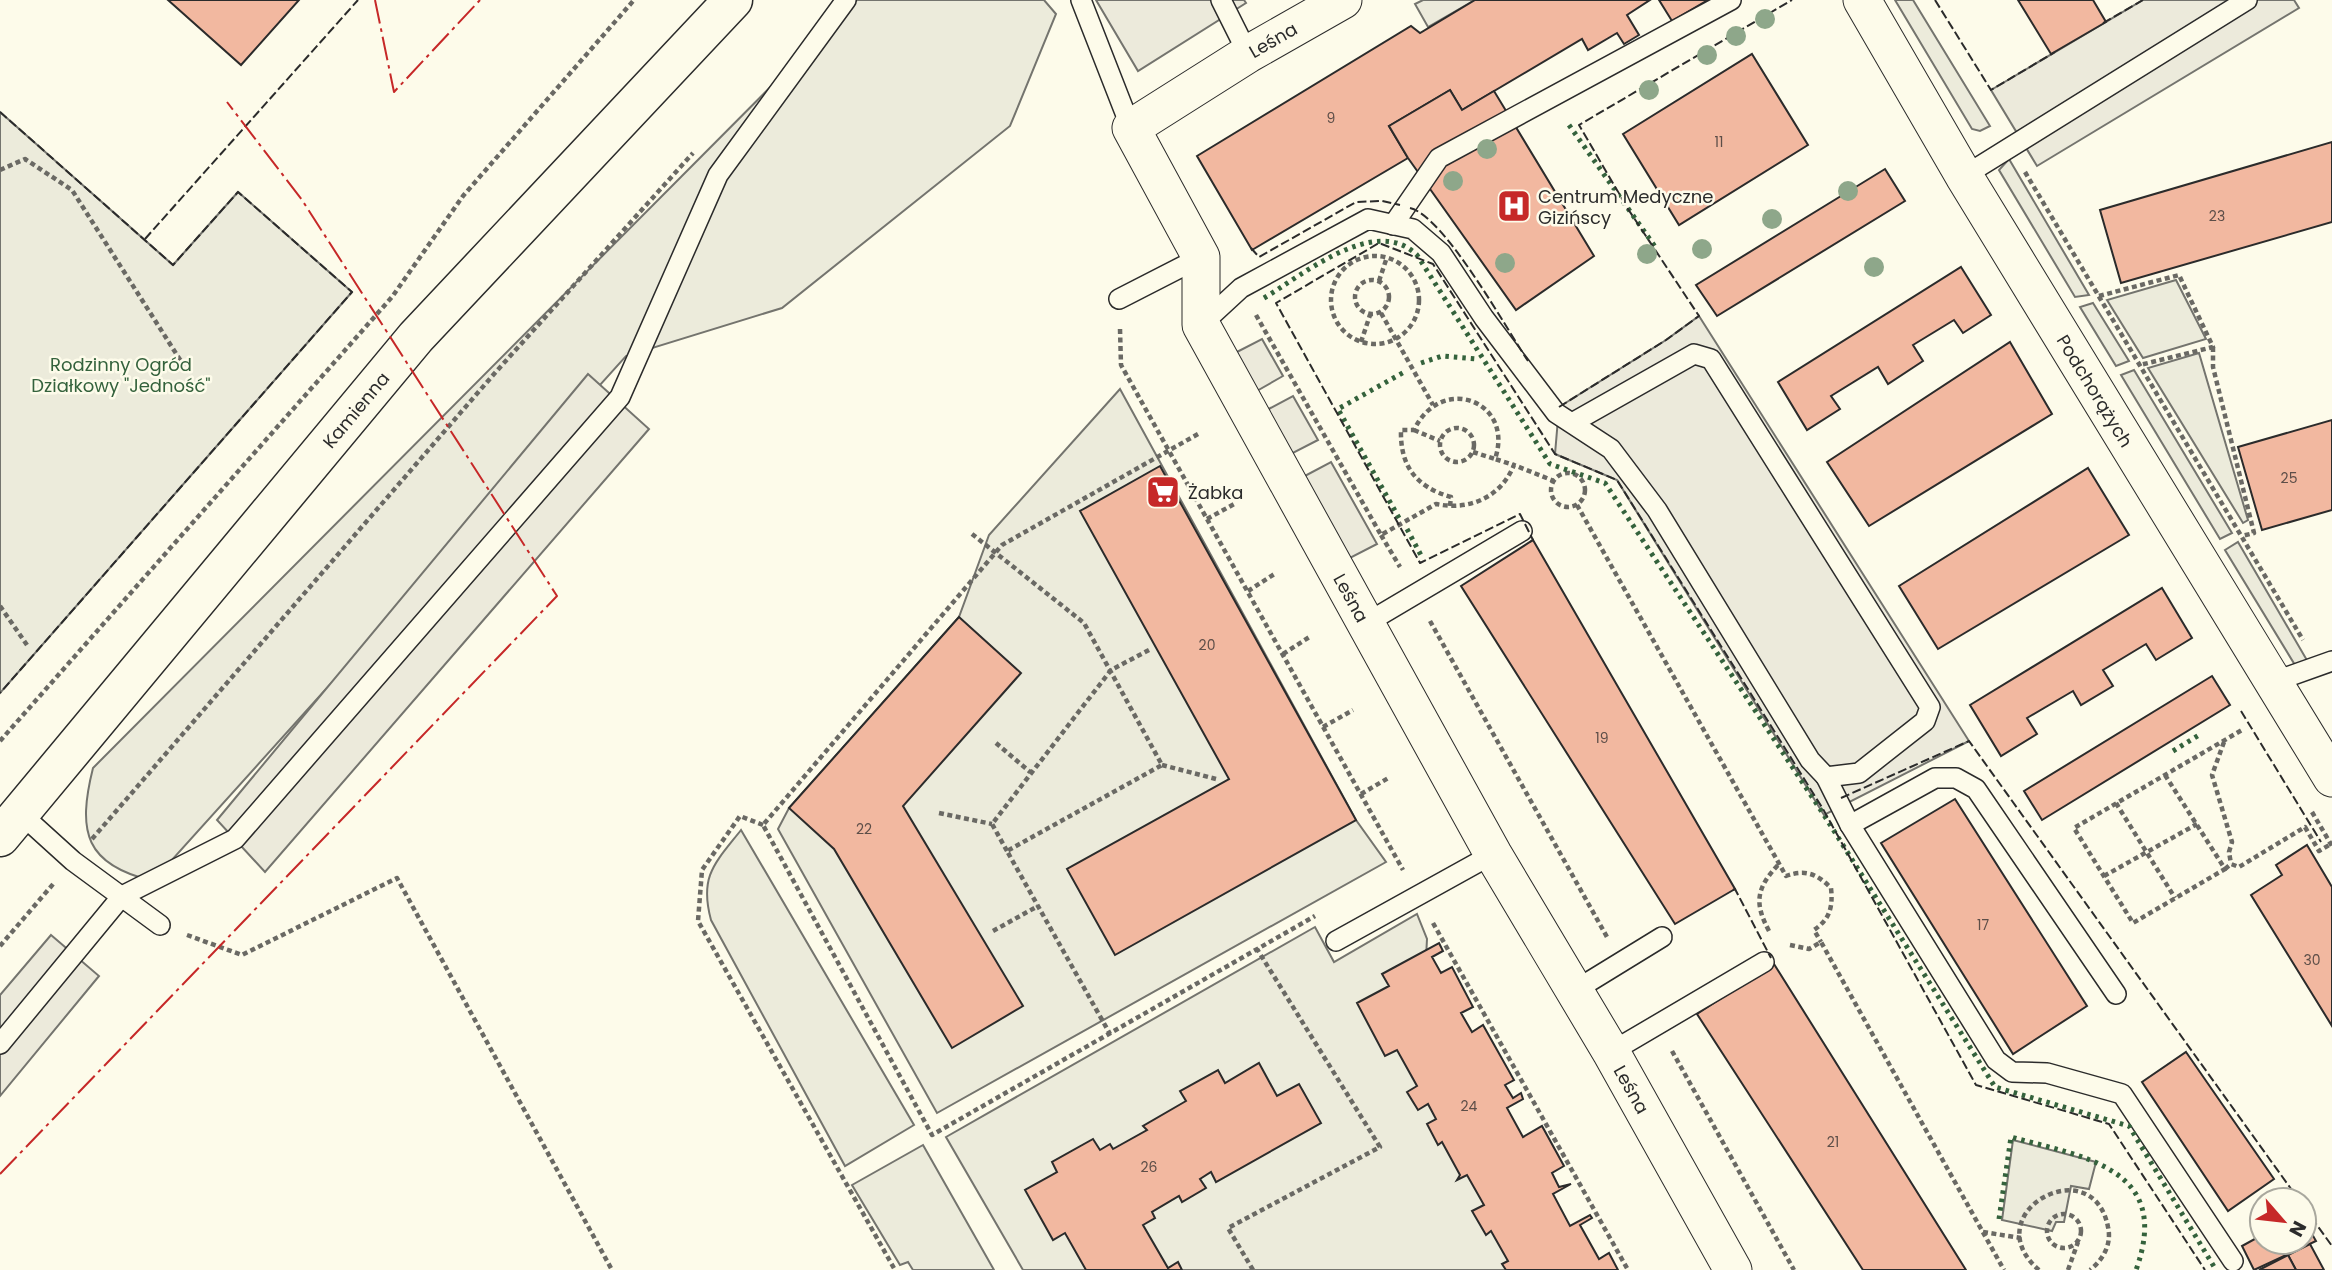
<svg xmlns="http://www.w3.org/2000/svg" width="2332" height="1270" viewBox="0 0 2332 1270" font-family="Poppins,sans-serif">
	<rect width="100%" height="100%" fill="#fdfbea"/>
	<g fill="#ecebdb" stroke="#74746e" stroke-width="2">
		<path d="M857,0H1044L1056,14L1010,126L782,308L626,356L153,881C85,865 77,832 93,768Z"/>
		<polygon points="1895,0 1913,0 1990,126 1980,131 1972,129"/>
		<polygon points="0,112 173,265 238,192 352,292 0,693"/>
		<polygon points="2009,159 2089,295 2075,297 1999,170"/>
		<polygon points="2176,280 2206,339 2143,358 2107,300"/>
		<polygon points="2093,303 2129,361 2116,366 2080,307"/>
		<polygon points="2199,353 2248,520 2243,523 2148,368"/>
		<polygon points="2134,370 2232,533 2220,539 2121,375"/>
		<polygon points="1120,389 1356,820 1386,862 937,1113 778,829 789,808 959,617 989,535"/>
		<polygon points="2238,542 2308,662 2295,665 2225,550"/>
		<path d="M741,830L914,1125L845,1166L711,920C699,876 715,863 741,830Z"/>
		<polygon points="1417,914 1427,939 1420,1073 1520,1270 1023,1270 946,1137 1315,927 1334,962"/>
		<polygon points="2013,1140 2096,1162 2089,1189 2071,1186 2064,1222 2056,1222 2052,1231 2002,1220"/>
		<polygon points="923,1145 994,1270 913,1270 908,1262 900,1265 852,1185"/>
	</g>
	<g fill="#eceadb" stroke="#74746e" stroke-width="2">
		<polygon points="1096,0 1244,0 1246,3 1138,71"/>
		<polygon points="1423,0 1475,0 1428,27 1415,4"/>
		<polygon points="2143,0 2294,0 2299,8 2037,166 1991,90"/>
		<polygon points="1699,316 1969,741 1824,815 1617,480 1555,454 1559,407 1666,340"/>
		<polygon points="1262,339 1283,376 1255,392 1233,354"/>
		<polygon points="588,374 649,429 265,872 217,820"/>
		<polygon points="1293,396 1318,440 1289,455 1265,411"/>
		<polygon points="1331,462 1377,544 1348,559 1301,478"/>
		<polygon points="51,935 99,976 0,1096 0,995"/>
	</g>
	<g fill="#f2b8a0" stroke="#2b2b2b" stroke-width="2">
		<polygon points="168,0 299,0 241,65"/>
		<polygon points="1475,0 1650,0 1627,15 1639,35 1624,44 1617,33 1588,50 1582,39 1462,110 1450,90 1389,126 1408,158 1252,250 1197,156 1411,26 1420,33"/>
		<polygon points="1659,0 1708,0 1672,21"/>
		<polygon points="2018,0 2093,0 2106,22 2051,54"/>
		<polygon points="1752,54 1808,145 1679,225 1623,134"/>
		<polygon points="1450,90 1462,110 1494,91 1594,256 1516,310 1408,158 1389,126"/>
		<polygon points="2332,142 2332,222 2121,283 2100,210"/>
		<polygon points="1885,169 1905,201 1717,316 1696,285"/>
		<polygon points="1961,267 1991,315 1963,333 1954,320 1913,345 1923,361 1888,384 1878,367 1831,396 1840,409 1807,430 1778,382"/>
		<polygon points="2010,342 2052,414 1869,526 1827,462"/>
		<polygon points="2332,420 2332,510 2262,530 2238,447"/>
		<polygon points="1160,466 1356,820 1115,955 1067,869 1229,779 1080,511"/>
		<polygon points="2088,468 2129,535 1938,649 1899,586"/>
		<polygon points="1533,540 1735,889 1675,924 1461,586"/>
		<polygon points="2162,588 2192,638 2156,660 2146,644 2103,670 2113,686 2081,705 2073,691 2027,718 2037,734 2001,756 1970,705"/>
		<polygon points="959,617 1021,673 903,806 1023,1006 952,1048 834,849 789,808"/>
		<polygon points="2212,676 2230,705 2042,820 2024,791"/>
		<polygon points="1955,799 2087,1006 2013,1054 1881,843"/>
		<polygon points="2307,845 2332,887 2332,1026 2251,895 2282,875 2276,865"/>
		<polygon points="1439,943 1443,951 1432,957 1441,973 1452,967 1473,1007 1461,1013 1472,1032 1483,1025 1514,1080 1505,1085 1513,1098 1521,1093 1523,1099 1507,1108 1523,1137 1542,1126 1564,1166 1552,1173 1559,1187 1571,1184 1553,1194 1570,1226 1590,1215 1592,1218 1580,1225 1599,1259 1609,1253 1618,1270 1506,1270 1502,1264 1508,1261 1491,1231 1486,1235 1472,1211 1484,1205 1467,1175 1457,1180 1460,1175 1442,1142 1438,1145 1427,1124 1436,1119 1428,1104 1418,1110 1407,1092 1417,1086 1397,1050 1385,1056 1357,1003 1389,986 1382,974"/>
		<polygon points="1774,964 1966,1270 1863,1270 1697,1014"/>
		<polygon points="2186,1052 2274,1179 2228,1211 2142,1082"/>
		<polygon points="1259,1063 1277,1096 1299,1084 1321,1123 1216,1182 1211,1172 1200,1179 1206,1188 1182,1202 1179,1196 1152,1212 1155,1218 1143,1225 1168,1268 1178,1262 1182,1270 1086,1270 1065,1233 1053,1240 1025,1190 1057,1172 1052,1162 1093,1139 1100,1150 1110,1144 1113,1149 1147,1130 1143,1126 1186,1101 1180,1091 1218,1070 1225,1083"/>
		<polygon points="2304,1220 2316,1241 2254,1270 2242,1246 2262,1235 2262,1242 2304,1242"/>
		<polygon points="2310,1244 2324,1270 2296,1270 2288,1255"/>
		<polygon points="2288,1255 2296,1270 2259,1270"/>
	</g>
	<g fill="none" stroke-linecap="round" stroke-linejoin="round">
		<defs>
			<g id="lane">
				<polyline points="1081,0 1131,128"/>
				<polyline points="1221,0 1248,54"/>
				<polyline points="1964,176 2247,0"/>
				<polyline points="1393,225 1439,158 1731,0"/>
				<polyline points="1119,299 1201,257"/>
				<polyline points="1202,324 1241,288 1368,219 1413,229 1441,253 1484,318 1556,413 1611,449 1657,510 1810,760 1826,777 1859,773 1925,721 1930,707 1711,359 1694,354 1572,423"/>
				<polyline points="1365,624 1522,531"/>
				<polyline points="2273,682 2332,661"/>
				<polyline points="1826,777 1850,825 1996,1060 2012,1072 2047,1073 2122,1094 2233,1261"/>
				<polyline points="20,813 73,861 160,925"/>
				<polyline points="1850,825 1935,778 1956,778 1976,789 2116,994"/>
				<polyline points="1336,941 1493,854"/>
				<polyline points="1574,991 1662,937"/>
				<polyline points="0,1044 122,896 235,839 620,397 718,175 846,0"/>
				<polyline points="1611,1052 1764,962"/>
			</g>
			<g id="street">
				<path id="s1" d="M1343,0L1248,54L1131,128L1201,257V325L1493,854L1611,1052L1733,1270"/>
				<path id="s2" d="M1862,0L1964,176L2332,778"/>
			</g>
			<g id="primary">
				<path id="s3" d="M0,837L416,337L733,0"/>
			</g>
		</defs>
		<use href="#lane" stroke="#2b2b2b" stroke-width="22"/>
		<use href="#street" stroke="#2b2b2b" stroke-width="39"/>
		<use href="#primary" stroke="#2b2b2b" stroke-width="41"/>
		<g stroke="#6a6964" stroke-width="4.5" stroke-dasharray="5 3.5" stroke-linecap="butt">
			<polyline points="0,170 25,159 72,190 184,366"/>
			<polyline points="2025,172 2303,640"/>
			<circle cx="1375" cy="300" r="44"/>
			<circle cx="1372" cy="297" r="17"/>
			<polyline points="1379,281 1387,257"/>
			<polyline points="2099,296 2179,275 2213,347 2140,365"/>
			<polyline points="1381,313 1433,405"/>
			<path d="M1256,315L1381,535L1436,504C1470,511 1501,497 1514,465L1554,481"/>
			<polyline points="1120,329 1121,365 1403,870"/>
			<polyline points="1361,342 1370,315"/>
			<polyline points="2213,347 2213,367 2254,533 2242,536"/>
			<circle cx="1457" cy="445" r="17"/>
			<polyline points="1414,430 1440,441"/>
			<polyline points="1198,434 1002,545 763,825 932,1135 1315,916"/>
			<polyline points="1473,452 1495,459"/>
			<circle cx="1568" cy="490" r="17"/>
			<path d="M1577,505L1786,876C1806,869 1817,874 1831,888C1833,907 1830,919 1814,930L1821,942"/>
			<path d="M1450,506L1451,497C1416,487 1400,466 1401,430H1414C1441,373 1515,401 1495,459L1514,465"/>
			<polyline points="1207,519 1236,503"/>
			<polyline points="972,534 1084,623 1162,765 1007,851 1110,1034"/>
			<polyline points="1381,535 1400,567"/>
			<polyline points="1248,591 1276,573"/>
			<polyline points="0,606 27,645"/>
			<polyline points="1430,621 1607,937"/>
			<polyline points="1283,654 1311,636"/>
			<polyline points="1323,727 1353,710"/>
			<polyline points="0,741 392,297 463,196 634,0"/>
			<polyline points="2224,742 2212,775 2232,842 2229,852 2231,864"/>
			<polyline points="996,743 1030,772"/>
			<polyline points="1162,765 1216,779"/>
			<polyline points="2165,775 2225,869 2133,923 2074,828 2242,730"/>
			<polyline points="1361,794 1390,777"/>
			<polyline points="2116,803 2175,898"/>
			<polyline points="2312,812 2332,846"/>
			<polyline points="939,813 992,824"/>
			<polyline points="763,825 740,816 702,870 698,921 895,1270"/>
			<polyline points="92,839 494,374 693,153"/>
			<polyline points="1007,851 992,824 1111,670 1149,650"/>
			<polyline points="2225,869 2231,864 2239,867 2305,827 2319,851 2331,844"/>
			<polyline points="2104,876 2197,824"/>
			<polyline points="1433,923 1628,1270"/>
			<polyline points="993,931 1038,906"/>
			<path d="M1769,931C1754,903 1756,888 1779,864"/>
			<polyline points="187,935 242,955 397,878 612,1270"/>
			<polyline points="1790,945 1809,949 1821,942 2004,1270"/>
			<polyline points="0,946 54,883"/>
			<polyline points="1672,1051 1794,1270"/>
			<circle cx="2064" cy="1231" r="17"/>
			<polyline points="1983,1232 2021,1238"/>
			<polyline points="1253,1270 1228,1228 1380,1147 1257,949"/>
			<path d="M2039,1270C1973,1213 2093,1148 2108,1227C2112,1244 2103,1260 2090,1270"/>
			<polyline points="2068,1270 2078,1242"/>
		</g>
		<use href="#lane" stroke="#fdfbea" stroke-width="19"/>
		<use href="#street" stroke="#fdfbea" stroke-width="37"/>
		<use href="#primary" stroke="#fdfbea" stroke-width="38"/>
		<g stroke="#34623c" stroke-width="5" stroke-dasharray="3.5 5" stroke-linecap="butt">
			<polyline points="1569,125 1656,248"/>
			<path d="M1264,298C1303,275 1375,214 1417,255L1550,464L1605,483L1824,815L1995,1087L2129,1126L2216,1270"/>
			<polyline points="1421,363 1442,356 1478,359"/>
			<polyline points="1399,518 1338,409 1406,371"/>
			<polyline points="1407,529 1423,559"/>
			<polyline points="2173,751 2199,735"/>
			<path d="M1999,1219L2011,1137C2084,1157 2173,1168 2136,1270"/>
		</g>
		<g stroke="#2b2b2b" stroke-width="2" stroke-dasharray="9 3.5" stroke-linecap="butt">
			<polyline points="1935,0 1991,90 2055,52"/>
			<polyline points="2103,23 2143,0"/>
			<polyline points="0,112 173,265 238,192 352,292 0,693"/>
			<path d="M1410,208C1444,216 1506,328 1528,361"/>
			<polyline points="145,239 358,0"/>
			<polyline points="1251,248 1259,257 1356,202 1382,201 1400,205"/>
			<polyline points="1559,407 1666,340 1699,316 1628,209 1579,125 1792,0"/>
			<polyline points="1530,542 1533,540 1520,514 1420,563 1276,303 1379,243 1433,264 1555,454 1617,480 1823,809 1976,1085 2109,1124 2205,1270"/>
			<polyline points="2241,711 2321,842"/>
			<polyline points="1841,798 1969,741 2299,1200"/>
			<polyline points="1733,890 1735,889 1771,958"/>
			<polyline points="2304,1207 2332,1246"/>
		</g>
		<g stroke="#c62828" stroke-width="2" stroke-dasharray="24 5 3.5 5" stroke-linecap="butt">
			<polyline points="375,0 394,92 480,0"/>
			<polyline points="0,1174 557,596 302,200 227,102"/>
		</g>
	</g>
	<g fill="#8ea78a">
		<circle cx="1765" cy="19" r="10"/>
		<circle cx="1736" cy="36" r="10"/>
		<circle cx="1707" cy="55" r="10"/>
		<circle cx="1649" cy="90" r="10"/>
		<circle cx="1487" cy="149" r="10"/>
		<circle cx="1453" cy="181" r="10"/>
		<circle cx="1848" cy="191" r="10"/>
		<circle cx="1772" cy="219" r="10"/>
		<circle cx="1702" cy="249" r="10"/>
		<circle cx="1647" cy="254" r="10"/>
		<circle cx="1505" cy="263" r="10"/>
		<circle cx="1874" cy="267" r="10"/>
	</g>
	<defs>
		<symbol id="hospital-square" viewBox="-11 -11 22 22"><rect x="-9" y="-9" width="18" height="18" rx="4" fill="#c62828" stroke="#fdfbea"/><path d="M-5-5h3v3.5h4V-5h3V5h-3V1.5h-4V5h-3Z" fill="#fff"/></symbol>
		<symbol id="supermarket-square" viewBox="-11 -11 22 22"><rect x="-9" y="-9" width="18" height="18" rx="4" fill="#c62828" stroke="#fdfbea"/><path d="M-6-5.5h2.5l.6 2H6L4.5 2H-2.5L-4.4-4H-6ZM-1.5 3.2a1.3 1.3 0 1 0 .1 0ZM3 3.2a1.3 1.3 0 1 0 .1 0Z" fill="#fff"/></symbol>
	</defs>
	<g fill-rule="evenodd">
		<use href="#hospital-square" x="1495" y="187" width="38" height="38"/>
		<use href="#supermarket-square" x="1144" y="473" width="38" height="38"/>
	</g>
	<g text-anchor="middle" dominant-baseline="central" stroke-width="5" stroke-linejoin="round" paint-order="stroke">
		<g font-size="14" fill="#5d4e48">
			<text x="1331" y="118">9</text>
			<text x="1719" y="142">11</text>
			<text x="2217" y="216">23</text>
			<text x="2289" y="478">25</text>
			<text x="1207" y="645">20</text>
			<text x="1602" y="738">19</text>
			<text x="864" y="829">22</text>
			<text x="1983" y="925">17</text>
			<text x="2312" y="960">30</text>
			<text x="1469" y="1106">24</text>
			<text x="1833" y="1142">21</text>
			<text x="1149" y="1167">26</text>
		</g>
		<g font-size="18" fill="#2b2b2b" stroke="#fdfbea">
			<text transform="translate(1273 40) rotate(-30)">Leśna</text>
			<text stroke="none"><textPath href="#s2" startOffset="455">Podchorążych</textPath></text>
			<text stroke="none"><textPath href="#s3" startOffset="556">Kamienna</textPath></text>
			<text stroke="none"><textPath href="#s1" startOffset="774">Leśna</textPath></text>
			<text stroke="none"><textPath href="#s1" startOffset="1340">Leśna</textPath></text>
		</g>
		<g font-size="18" fill="#2b2b2b" stroke="#fdfbea" text-anchor="start">
			<text x="1538" y="196">Centrum Medyczne<tspan x="1538" dy="21">Gizińscy</tspan></text>
			<text x="1188" y="492">Żabka</text>
		</g>
		<g font-size="18" fill="#34623c" stroke="#fdfbea">
			<text x="121" y="364">Rodzinny Ogród<tspan x="121" dy="21">Działkowy "Jedność"</tspan></text>
		</g>
	</g>
	<g transform="translate(2283 1221) rotate(118)"><circle r="33" fill="#fdfbea" stroke="#a9a89e" stroke-width="2"/>
	<path d="M0-5L12 26L0 18L-12 26Z" fill="#c62828"/>
	<text y="-10" font-size="19" font-weight="bold" text-anchor="middle" fill="#2b2b2b">N</text>
	</g>
</svg>
